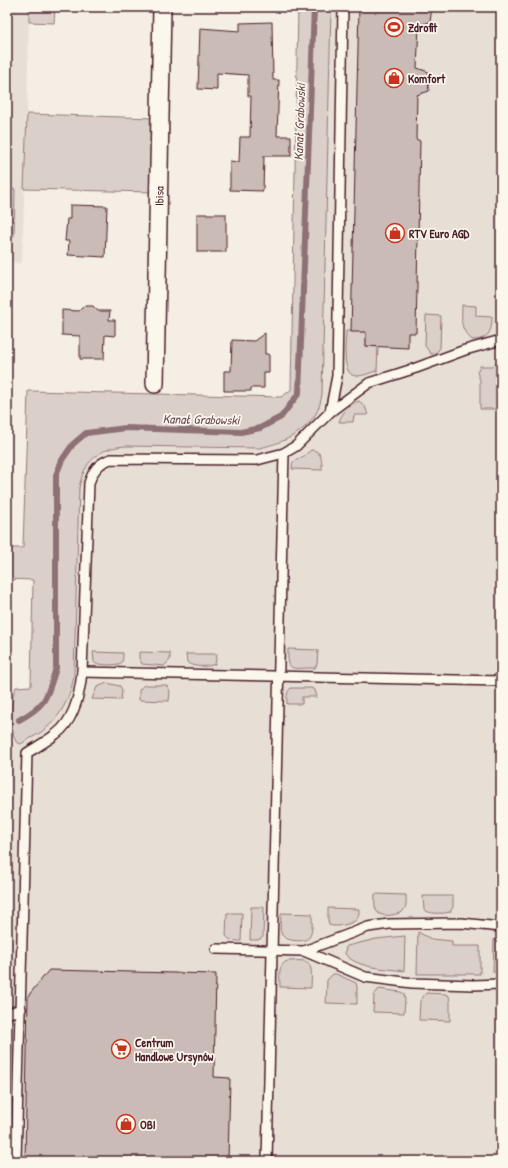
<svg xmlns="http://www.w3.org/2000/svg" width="508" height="1168" viewBox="0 0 508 1168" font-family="'Patrick Hand',sans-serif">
	<rect width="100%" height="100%" fill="#f4eee4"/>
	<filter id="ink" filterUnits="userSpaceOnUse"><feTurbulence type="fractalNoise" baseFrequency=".025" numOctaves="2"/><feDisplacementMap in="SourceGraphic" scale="8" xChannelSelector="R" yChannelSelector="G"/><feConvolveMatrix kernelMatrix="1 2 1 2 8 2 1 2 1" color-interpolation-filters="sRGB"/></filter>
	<g filter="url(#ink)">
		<g fill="#e7dfd6">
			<polygon points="7,7 29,7 27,114 22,263 7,262"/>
			<polygon points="331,7 501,7 501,1161 7,1161 8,1025 7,1019 7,583 11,583 8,742 16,742 21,744 27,739 39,733 74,675 79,488 81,478 86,466 93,458 100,452 107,450 126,446 259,448 273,446 296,434 320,403 322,394"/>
		</g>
		<g fill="#dbd0c9" stroke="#92787a">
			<polygon points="29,7 55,7 54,23 29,22"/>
			<path d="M298,7H331L322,394C321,401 319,409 315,415C303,434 280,444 259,448L126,446C98,448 84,461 79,488L74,675C71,698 59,720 40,733C34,737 27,739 21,744L16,742C10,731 10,698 16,687L31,686L33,580L7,579V548H23L28,391L281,397L291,390Z"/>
			<polygon points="27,114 154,118 153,192 24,189"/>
			<polygon points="7,189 15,189 14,236 7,236"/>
			<path d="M462,305L476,306V316L492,317C492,332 488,340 472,340C459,327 462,323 462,305Z"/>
			<polygon points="426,315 441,316 440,348 437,352 431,354 425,346"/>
			<path d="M346,331L366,332V346L378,347L377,371C371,372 364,376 358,376C340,378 346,341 346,331Z"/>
			<polygon points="500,358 501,409 480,409 480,380 477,372 480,366 493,366"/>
			<path d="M359,401L365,406L368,415H354L353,422H339C341,414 350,403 359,401Z"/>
			<path d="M311,450C322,450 322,461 322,470L292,469L293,462L304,456Z"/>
			<path d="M288,649L318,650L317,664L315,668H312C292,668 287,673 288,649Z"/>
			<path d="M93,652L123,653C123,655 123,660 122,662C117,667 102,664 96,664L94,662Z"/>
			<polygon points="139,652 170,653 170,660 164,666 142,664 139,658"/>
			<path d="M186,654H217L215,664C208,667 192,668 187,662Z"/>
			<polygon points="107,683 120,686 122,690 121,700 92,699 97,687"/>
			<polygon points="144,685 165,685 168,687 170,691 169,701 139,700 139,690"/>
			<path d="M291,688H311L315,690L317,697H302V704H287C287,698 286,692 291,688Z"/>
			<path d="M375,894L406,895C406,900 407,905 404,910C400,915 379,919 376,910C374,905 375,899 375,894Z"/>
			<path d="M423,896H453V907L450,912C442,914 430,914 424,910Z"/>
			<polygon points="251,907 264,907 263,937 258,940 250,940"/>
			<path d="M328,908L359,909C359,912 359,916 357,919C353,924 335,928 329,925L328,920Z"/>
			<path d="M227,913H242L241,941C235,941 230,941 226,936Z"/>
			<path d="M281,913L312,914C312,920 313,930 310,936C308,943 286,942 282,935C279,930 281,920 281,913Z"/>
			<polygon points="418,932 431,939 452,941 452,946 480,946 480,974 417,974"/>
			<path d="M405,936L404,971C386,968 358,969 345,954L346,947L347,946L376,939Z"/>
			<polygon points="494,939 501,941 501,971 493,972"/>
			<path d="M288,961C293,961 300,960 305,961C314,964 311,980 311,988L280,987C280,978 277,964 288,961Z"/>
			<polygon points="333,974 336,974 356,983 357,987 357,1004 326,1003 327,980"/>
			<polygon points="379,989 401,992 404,994 405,1000 404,1013 373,1012 374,995"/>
			<polygon points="426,993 446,994 449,996 450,1001 450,1021 419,1020 420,1001"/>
		</g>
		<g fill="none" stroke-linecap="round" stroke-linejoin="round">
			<path stroke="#8d7174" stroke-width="6" d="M19,720C47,705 47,697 56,668V475L62,460L73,444L86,433L126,428L241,432L260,428L281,417L299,393L314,7"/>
		</g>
		<g fill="#cabbb6" stroke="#4a1f2b">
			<polygon points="359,7 432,7 430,22 419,25 417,68 429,72 428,82 429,91 417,95 416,139 420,141 416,333 408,333 408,348 366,346 366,332 351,332"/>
			<polygon points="272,22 273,80 279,80 277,136 291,136 291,156 264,156 263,191 230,190 230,161 239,162 240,137 250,137 251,96 248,96 248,75 217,73 217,90 198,89 200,28 240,31 240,23"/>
			<polygon points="70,205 107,206 105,257 68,255 69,241 65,241 67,219 70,219"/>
			<rect x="197" y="214" width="29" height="38"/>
			<polygon points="84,306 93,306 98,311 110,311 109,320 115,320 115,336 105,335 104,359 80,359 80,336 62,335 62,310 79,311"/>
			<polygon points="265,333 265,354 269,354 269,373 264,373 264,388 251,388 251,391 224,391 224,371 231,371 232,340 254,341"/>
			<polygon points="49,970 216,974 214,1077 230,1078 228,1161 25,1161 28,996"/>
		</g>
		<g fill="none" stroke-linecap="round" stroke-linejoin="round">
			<defs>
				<g id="lane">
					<polyline points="330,412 337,376 343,7"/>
					<polyline points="82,672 501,681"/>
					<polyline points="216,949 304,951 365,977 412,983 473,985 501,984"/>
					<polyline points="304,951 368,927 389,924 461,923 501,927"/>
					<polyline points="7,1014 21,1009"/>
					<path d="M16,1161L27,753C37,747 47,741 56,734C74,721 80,693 82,672L89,483C93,471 98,463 111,459L257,460L284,453L296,446L330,412L369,383L416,368L465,350L501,340"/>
					<polyline points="267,1161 284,453"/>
				</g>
				<polyline id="street" points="155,384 162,7"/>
			</defs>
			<use href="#lane" stroke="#4a1f2b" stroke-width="12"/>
			<use href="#street" stroke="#4a1f2b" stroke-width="20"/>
			<use href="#lane" stroke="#fbf7ec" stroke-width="9"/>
			<use href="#street" stroke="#fbf7ec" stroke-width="17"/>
		</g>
	</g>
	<defs>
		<symbol id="stadium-ring" viewBox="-11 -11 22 22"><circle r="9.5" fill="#fbf7ec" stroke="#c8321e" stroke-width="1.5"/><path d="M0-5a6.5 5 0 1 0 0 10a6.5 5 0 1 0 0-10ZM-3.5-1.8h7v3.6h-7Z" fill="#c8321e"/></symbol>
		<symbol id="shop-ring" viewBox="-11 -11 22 22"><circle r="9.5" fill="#fbf7ec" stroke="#c8321e" stroke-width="1.5"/><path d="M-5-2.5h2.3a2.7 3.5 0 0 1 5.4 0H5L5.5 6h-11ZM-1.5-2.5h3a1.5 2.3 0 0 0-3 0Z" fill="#c8321e"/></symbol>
		<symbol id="supermarket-ring" viewBox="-11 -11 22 22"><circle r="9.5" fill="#fbf7ec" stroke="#c8321e" stroke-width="1.5"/><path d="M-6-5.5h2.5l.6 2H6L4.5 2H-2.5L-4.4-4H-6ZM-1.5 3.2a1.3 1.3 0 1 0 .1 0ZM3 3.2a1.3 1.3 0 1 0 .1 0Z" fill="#c8321e"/></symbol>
	</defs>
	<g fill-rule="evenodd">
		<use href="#stadium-ring" x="383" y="16" width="22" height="22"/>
		<use href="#shop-ring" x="383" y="67" width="22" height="22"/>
		<use href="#shop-ring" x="384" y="222" width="22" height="22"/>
		<use href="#supermarket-ring" x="110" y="1038" width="22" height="22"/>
		<use href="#shop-ring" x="115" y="1113" width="22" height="22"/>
	</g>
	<g text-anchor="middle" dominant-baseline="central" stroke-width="3.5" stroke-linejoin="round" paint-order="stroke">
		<g font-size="12" font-weight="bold" fill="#4a1f2b" stroke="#fbf7ec" text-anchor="start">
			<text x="408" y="27">Zdrofit</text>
			<text x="408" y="78">Komfort</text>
			<text x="409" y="233">RTV Euro AGD</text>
			<text x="135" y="1042">Centrum<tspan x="135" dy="14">Handlowe Ursynów</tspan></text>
			<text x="140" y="1124">OBI</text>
		</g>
		<g font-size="12" fill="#4a1f2b" stroke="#fbf7ec">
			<text transform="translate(159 196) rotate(-89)">Ibisa</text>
		</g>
		<g font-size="13" font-style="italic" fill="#714f56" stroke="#fbf7ec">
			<text transform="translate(299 122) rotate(-88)">Kanał Grabowski</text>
			<text transform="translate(201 419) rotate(1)">Kanał Grabowski</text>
		</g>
	</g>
	<rect width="508" height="1168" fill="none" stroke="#fbf7ec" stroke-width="24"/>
	<rect x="12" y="12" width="484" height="1144" fill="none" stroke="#4a1f2b" stroke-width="1.5" filter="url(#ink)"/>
</svg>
